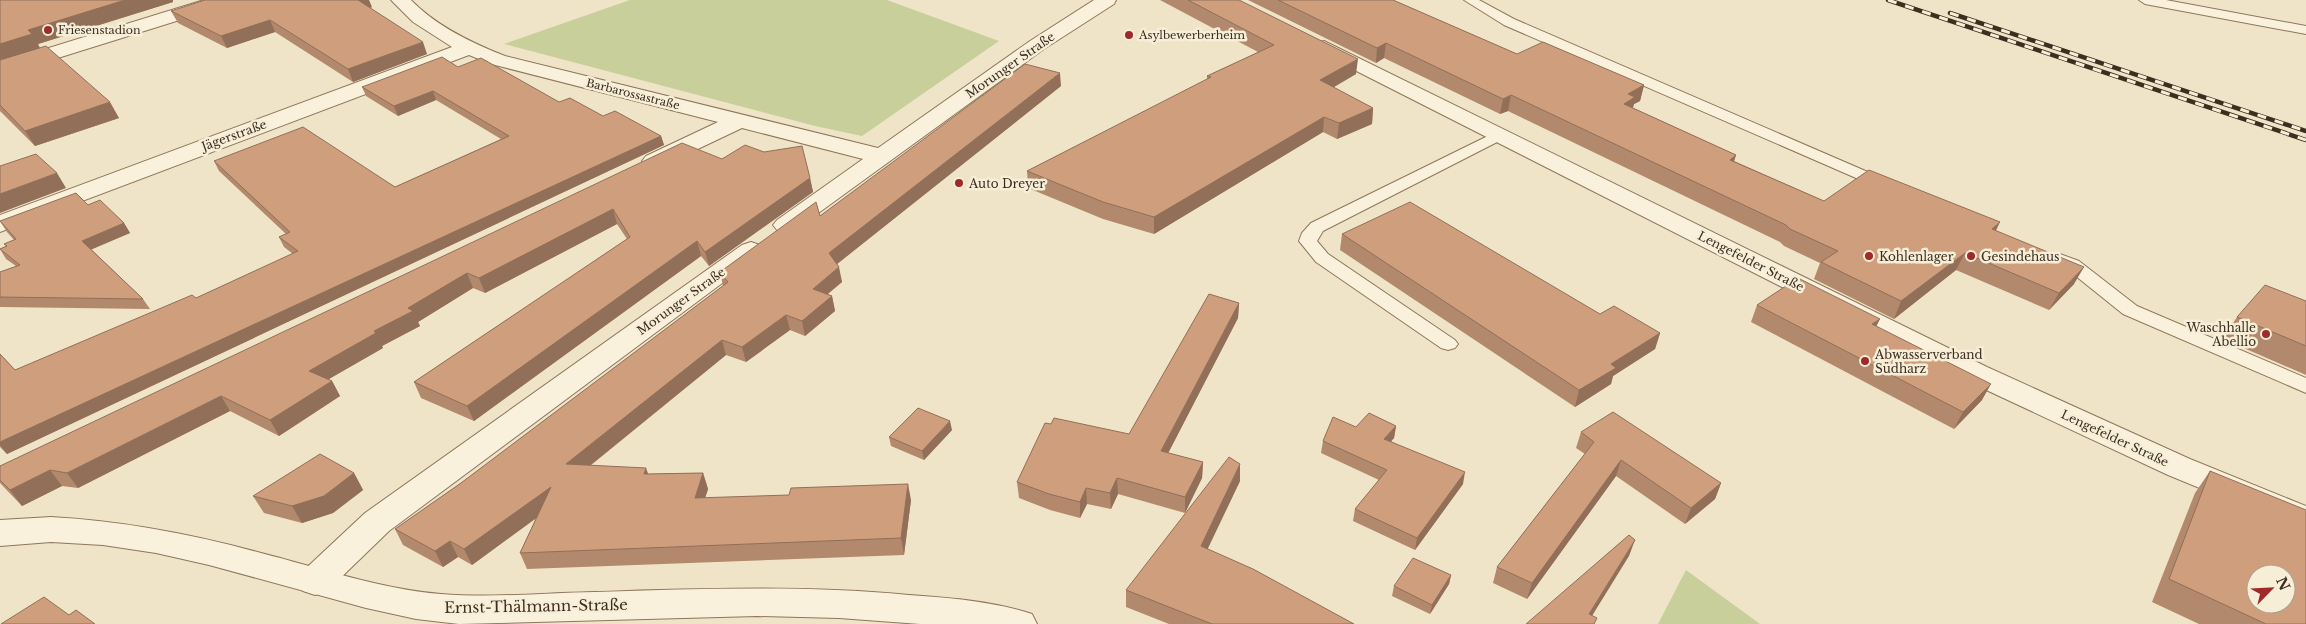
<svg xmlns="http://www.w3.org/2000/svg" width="2306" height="624" viewBox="0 0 2306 624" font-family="'Libre Baskerville',serif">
	<rect width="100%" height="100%" fill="#f0e4c8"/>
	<g fill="#c9cf9b">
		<polygon points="630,0 887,0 999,41 862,136 815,126 504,44"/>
		<polygon points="1686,570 1760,624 1658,624"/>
	</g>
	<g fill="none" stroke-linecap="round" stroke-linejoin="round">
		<defs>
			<g id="service">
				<polygon points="1464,0 1479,0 1514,19 1891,182 1893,185 1891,188 1879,188 1504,25"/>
				<polygon points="2139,0 2166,0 2306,26 2306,34 2145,4"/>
				<polygon points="1500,130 1505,132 1508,135 1505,138 1323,231 1317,241 1328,254 1455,340 1458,344 1455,348 1448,350 1441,348 1316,262 1299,241 1302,233 1311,223"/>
				<polygon points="2060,254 2079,261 2137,306 2306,378 2306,393 2123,314 2067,269 2054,263 2051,259 2054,255"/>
			</g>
			<g id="minor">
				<polygon points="204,0 233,0 231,4 0,76 0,63"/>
				<path d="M391,0H411C436,26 472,43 505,56L878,148L1030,41L1094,0H1116L1114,4L1044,49L795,230L786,233L777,230L773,225L777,220L863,159L742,128L662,166L654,168L646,166L642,161L646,156L718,122L491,64L469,55L0,232V215L452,47L413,22Z"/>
				<polygon points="1324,41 1987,367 2190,459 2306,506 2306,532 2168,475 1967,381 1317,51 1314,47 1317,43"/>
				<polygon points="751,242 760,245 764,250 760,255 389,531 327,591 315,595 303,591 298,581 303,571 365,513 742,245"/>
			</g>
			<path id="tertiary" d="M51,517C123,521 192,534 261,553C320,568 380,589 441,594C492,598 544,593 595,592C700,589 805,585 909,595C950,598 992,601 1032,614L1037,624H920L839,618L757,616L459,624L416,619L366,608L209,565L156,553L103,545L51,542L0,546V520Z"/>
		</defs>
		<use href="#service" stroke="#8d765c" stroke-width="2"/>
		<use href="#minor" stroke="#8d765c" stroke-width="2"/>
		<use href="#tertiary" stroke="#8d765c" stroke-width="2"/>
		<use href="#service" fill="#faf1dc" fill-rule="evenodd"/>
		<use href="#minor" fill="#faf1dc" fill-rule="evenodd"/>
		<use href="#tertiary" fill="#faf1dc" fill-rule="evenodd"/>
		<defs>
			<g id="rail">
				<polyline points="1888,0 2306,140"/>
				<polyline points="1950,13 2306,131"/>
			</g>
		</defs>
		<use href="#rail" stroke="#3d2e20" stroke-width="4.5"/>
		<use href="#rail" stroke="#f7eed8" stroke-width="3" stroke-dasharray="9" stroke-linecap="butt"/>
	</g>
	<g fill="#b2896c">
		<polygon points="0,0 173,2 38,44 40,48 119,118 35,146 0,111"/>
		<polygon points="1160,0 1239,0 1356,74 1333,87 1373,108 1372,124 1337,139 1323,132 1154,234 1103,219 1028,188 1027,171 1207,80 1207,76 1258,52"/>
		<polygon points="1248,0 1393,0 1517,54 1644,85 1640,101 1634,104 1633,108 1736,155 1734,161 1824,201 1996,231 2074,284 2049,310 1956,270 1894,319 1814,279 1820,263 1784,246 1780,242 1508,111 1500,114 1384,58 1376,63"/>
		<polygon points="372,7 370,8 427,54 353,82 275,32 227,48 178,23 171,11"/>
		<polygon points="458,67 559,102 661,136 664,145 7,454 0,447 0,354 15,370 196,298 293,254 284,247 279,237 286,234 219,171 214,161 395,187 501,139 436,100 398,116 366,96 362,87"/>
		<polygon points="1061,86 837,264 842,282 827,294 832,296 835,311 805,336 790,330 746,362 726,355 590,466 648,474 703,473 708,489 705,498 911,500 904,555 527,569 520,553 536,518 472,565 458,557 443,567 403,545 395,529 461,483 723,286 720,272 820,216"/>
		<polygon points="722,159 810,178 813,192 709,266 701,256 474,421 421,398 414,382 627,239 617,224 485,293 473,288 418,322 420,326 382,346 383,348 328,379 332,381 340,396 279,436 230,411 78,488 62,486 22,506 0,483 0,466"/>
		<polygon points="88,205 124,223 130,233 91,249 143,299 150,309 0,307 0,272 16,266 6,259 0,249 6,246 4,244 14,240 7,232 0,221"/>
		<polygon points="1342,234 1660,333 1655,349 1613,376 1611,384 1575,407 1340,250"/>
		<polygon points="2306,301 2306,375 2223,339 2237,317"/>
		<polygon points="1239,303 1238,318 1168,453 1203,462 1202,478 1185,513 1118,494 1111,509 1087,504 1080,518 1050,510 1019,498 1017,482 1129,434"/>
		<polygon points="1757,305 1876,326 1982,400 1954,429 1751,322"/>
		<polygon points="1396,426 1394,438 1391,441 1463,484 1415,550 1353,521 1355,509 1379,480 1321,453 1323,441 1356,427"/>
		<polygon points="952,430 924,460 891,446 889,437"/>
		<polygon points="1581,432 1721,483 1715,499 1685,524 1616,476 1527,599 1493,583 1497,567 1585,454 1576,448"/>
		<polygon points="2210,471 2306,624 2199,624 2152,602 2195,493"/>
		<polygon points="354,473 363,490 333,513 302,523 264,513 253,496"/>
		<polygon points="1240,481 1207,549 1354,624 1169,624 1126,607 1126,590"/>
		<polygon points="1451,575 1449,584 1430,614 1392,596 1394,586"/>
	</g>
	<g fill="#916f58">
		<polygon points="125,0 173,0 173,2 38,44 40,49 0,61 0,44 28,30"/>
		<polygon points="357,0 369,0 372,7 362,11"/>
		<polygon points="270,20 275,32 227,48 221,36"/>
		<polygon points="423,42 427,54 353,82 348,69"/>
		<polygon points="1386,43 1384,58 1376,63 1377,48"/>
		<polygon points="1358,59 1356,74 1319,96 1320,80"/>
		<polygon points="1060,73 1061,86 832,268 829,253"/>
		<polygon points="1644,85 1640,101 1634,104 1631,112 1624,104 1628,94"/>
		<polygon points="433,91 436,100 398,116 394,106"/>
		<polygon points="1511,95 1508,111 1500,114 1503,99"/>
		<polygon points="110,102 119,118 35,146 25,131"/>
		<polygon points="1373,108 1372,124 1337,139 1339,123"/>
		<polygon points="1324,117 1323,132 1154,234 1154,217"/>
		<polygon points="661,136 664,145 7,454 0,445 0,442"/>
		<polygon points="1736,155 1731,171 1730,160"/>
		<polygon points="57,173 66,188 0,213 0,194"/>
		<polygon points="810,178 813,192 709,266 705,252"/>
		<polygon points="613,209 617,224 485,293 479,278"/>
		<polygon points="2000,222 1992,239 1992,229"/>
		<polygon points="124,223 130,233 88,251 82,241"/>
		<polygon points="697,241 701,256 474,421 467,406"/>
		<polygon points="1965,253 1956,270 1894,319 1901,301"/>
		<polygon points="839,267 842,282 816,304 813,289"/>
		<polygon points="2084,267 2074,284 2049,310 2059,293"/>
		<polygon points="467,273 473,288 418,322 420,326 382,346 383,348 317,386 309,371 374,331 408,308"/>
		<polygon points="832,296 835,311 805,336 802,321"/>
		<polygon points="1239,303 1238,318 1161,467 1161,451"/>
		<polygon points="786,315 790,330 746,362 742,347"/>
		<polygon points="1880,319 1872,335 1872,324"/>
		<polygon points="1660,333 1655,349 1613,376 1611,384 1575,407 1579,390 1611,364"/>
		<polygon points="722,340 726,355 572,480 566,464"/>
		<polygon points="332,381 340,396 279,436 270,420"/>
		<polygon points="1991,384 1982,400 1954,429 1963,412"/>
		<polygon points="221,396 230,411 78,488 67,473"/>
		<polygon points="950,421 952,430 924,460 922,451"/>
		<polygon points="1396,426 1394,438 1382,451 1384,439"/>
		<polygon points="1621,460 1616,476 1527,599 1532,583"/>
		<polygon points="1203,462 1202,478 1185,513 1185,497"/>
		<polygon points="1240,464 1240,481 1201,563 1201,546"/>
		<polygon points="646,468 652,484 644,474"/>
		<polygon points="50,470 62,486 22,506 10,490"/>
		<polygon points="1465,472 1463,484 1415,550 1417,538"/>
		<polygon points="354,473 363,490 333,513 302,523 292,506"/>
		<polygon points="703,473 708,489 700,514 695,498"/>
		<polygon points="1117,478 1118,494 1111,509 1110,493"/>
		<polygon points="1721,483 1715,499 1685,524 1691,508"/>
		<polygon points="908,484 911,500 904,555 901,538"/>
		<polygon points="551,487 557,503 472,565 464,549"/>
		<polygon points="1086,488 1087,504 1080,518 1080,502"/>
		<polygon points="1635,540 1629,556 1587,624 1589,614"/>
		<polygon points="450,541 458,557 443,567 435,551"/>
		<polygon points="1451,575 1449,584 1430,614 1432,605"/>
	</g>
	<g fill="#cf9f7d" stroke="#916f58" fill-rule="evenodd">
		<polygon points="0,0 125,0 28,30 32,34 0,44"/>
		<polygon points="205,0 358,0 423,42 348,69 270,20 221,36 171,11"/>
		<polygon points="1188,0 1239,0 1358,59 1320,80 1373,108 1339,123 1324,117 1154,217 1103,202 1027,171 1211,77 1207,76 1274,45"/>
		<polygon points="1278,0 1393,0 1517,54 1543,42 1644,85 1628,94 1635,97 1624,104 1736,155 1730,160 1824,201 1869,170 2000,222 1992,229 2084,267 2059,293 1965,253 1901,301 1821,262 1838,251 1790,229 1786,225 1511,95 1503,99 1386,43 1377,48"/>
		<polygon points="46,46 110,102 25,131 0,105 0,60"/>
		<polygon points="442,57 458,67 481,58 559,102 570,98 603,116 615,111 661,136 0,442 0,354 15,370 192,295 196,298 298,251 279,237 290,232 214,161 303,127 395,187 509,136 433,91 394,106 362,87"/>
		<polygon points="1025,64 1060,73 829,253 839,267 813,289 832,296 802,321 786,315 742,347 722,340 566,464 646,468 644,474 703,473 695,498 789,495 791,488 908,484 901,538 520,553 551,487 464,549 450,541 435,551 395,529 461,483 728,282 720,272 816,202 820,216"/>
		<polygon points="682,143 722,159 745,145 764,152 802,146 810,178 705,252 697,241 467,406 414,382 630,237 613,209 479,278 467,273 408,308 413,311 374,331 376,333 309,371 332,381 270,420 221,396 67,473 50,470 10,490 0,480 0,466"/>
		<polygon points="36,154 57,173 0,194 0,166"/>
		<polygon points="76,193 88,205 100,200 124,223 82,241 143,299 0,297 0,272 20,265 0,249 7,246 4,244 16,239 0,221"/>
		<polygon points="1410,202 1600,314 1614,306 1660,333 1611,364 1616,368 1579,390 1342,234"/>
		<polygon points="1798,278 1880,319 1872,324 1991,384 1963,412 1757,305"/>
		<polygon points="2265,285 2306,301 2306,346 2237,317"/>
		<polygon points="1209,294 1239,303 1161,451 1203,462 1185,497 1117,478 1110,493 1086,488 1080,502 1049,494 1017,482 1045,423 1051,424 1054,418 1129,434"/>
		<polygon points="918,408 950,421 922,451 889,437"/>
		<polygon points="1613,412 1721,483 1691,508 1621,460 1532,583 1497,567 1594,442 1581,432"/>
		<polygon points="1369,413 1396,426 1384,439 1465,472 1417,538 1355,509 1387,470 1323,441 1333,417 1356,427"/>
		<polygon points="320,454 354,473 324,496 292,506 253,496"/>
		<polygon points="1229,457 1240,464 1201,546 1253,569 1354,624 1212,624 1126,590"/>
		<path d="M2210,471L2306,510V624H2266L2169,579ZM2256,574H2286V604H2256Z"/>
		<polygon points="1629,535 1635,540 1589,614 1597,618 1594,624 1526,624"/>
		<polygon points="1413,558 1451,575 1432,605 1394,586"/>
		<polygon points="44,597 69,615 76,610 95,624 1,624"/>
	</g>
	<g fill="#9e2a2b" stroke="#f7eed8" stroke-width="2">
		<circle cx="48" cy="30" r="5"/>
		<circle cx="1129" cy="35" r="5"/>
		<circle cx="959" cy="183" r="5"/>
		<circle cx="1869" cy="256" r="5"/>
		<circle cx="1971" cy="256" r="5"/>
		<circle cx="2266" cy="334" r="5"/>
		<circle cx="1865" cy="361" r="5"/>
	</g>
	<g text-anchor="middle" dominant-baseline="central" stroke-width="5" stroke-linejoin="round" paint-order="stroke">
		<g font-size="11" fill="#3d2e20" stroke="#f7eed8" text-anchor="start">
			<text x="58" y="30">Friesenstadion</text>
			<text x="1139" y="35">Asylbewerberheim</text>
		</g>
		<g font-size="11" fill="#3d2e20" stroke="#f7eed8">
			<text transform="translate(633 94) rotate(14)">Barbarossastraße</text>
		</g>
		<g font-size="12" fill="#3d2e20" stroke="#f7eed8">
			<text transform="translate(1010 65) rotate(-35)">Morunger Straße</text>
			<text transform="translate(234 135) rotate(-20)">Jägerstraße</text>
			<text transform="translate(1751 261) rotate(27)">Lengefelder Straße</text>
			<text transform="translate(681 301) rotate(-36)">Morunger Straße</text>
			<text transform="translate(2115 438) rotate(25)">Lengefelder Straße</text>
		</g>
		<g font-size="12" fill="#3d2e20" stroke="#f7eed8" text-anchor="start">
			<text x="969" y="183">Auto Dreyer</text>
			<text x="1879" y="256">Kohlenlager</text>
			<text x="1981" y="256">Gesindehaus</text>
			<text x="2256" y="327" text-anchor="end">Waschhalle<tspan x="2256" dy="14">Abellio</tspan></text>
			<text x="1875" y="354">Abwasserverband<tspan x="1875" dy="14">Südharz</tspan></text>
		</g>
		<g font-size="15" fill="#3d2e20" stroke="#f7eed8">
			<text transform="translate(536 606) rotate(-1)">Ernst-Thälmann-Straße</text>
		</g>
	</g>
	<g transform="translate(2271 589) rotate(66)"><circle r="24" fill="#f7eed8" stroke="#ada18e"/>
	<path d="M0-4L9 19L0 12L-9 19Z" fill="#9e2a2b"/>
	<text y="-8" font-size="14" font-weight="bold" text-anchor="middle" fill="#3d2e20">N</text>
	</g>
</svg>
